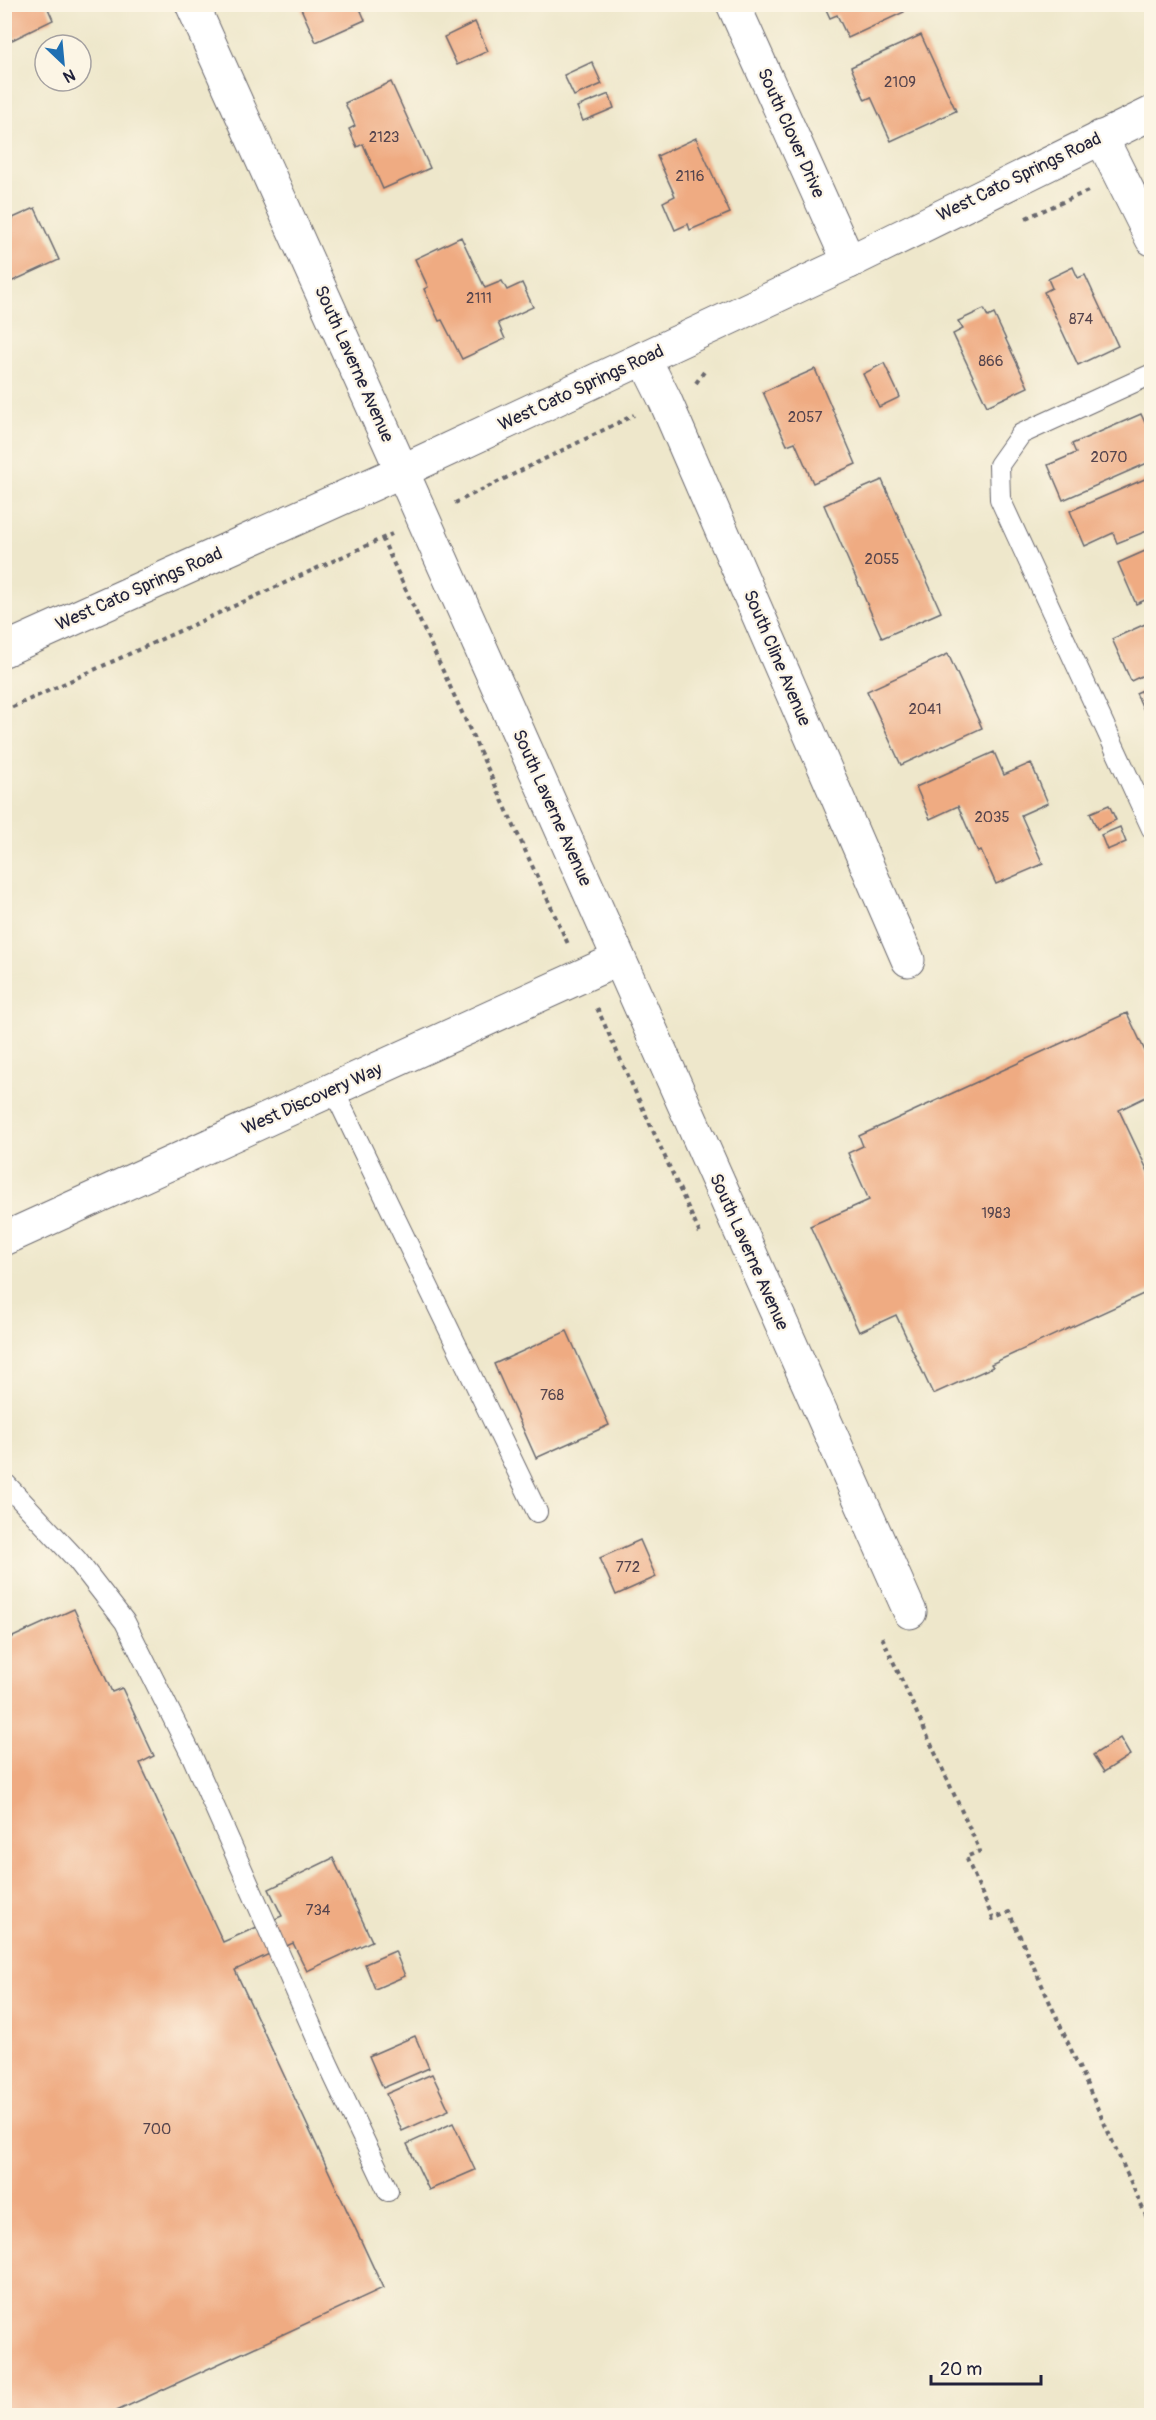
<svg xmlns="http://www.w3.org/2000/svg" width="1156" height="2420" viewBox="0 0 1156 2420" font-family="Pangolin,sans-serif">
	<rect width="100%" height="100%" fill="#fcf5e5"/>
	<filter id="ink" filterUnits="userSpaceOnUse"><feTurbulence type="fractalNoise" baseFrequency=".0167" numOctaves="2"/><feDisplacementMap in="SourceGraphic" scale="12" xChannelSelector="R" yChannelSelector="G"/><feConvolveMatrix kernelMatrix="1 2 1 2 8 2 1 2 1" color-interpolation-filters="sRGB"/></filter>
	<filter id="wash" filterUnits="userSpaceOnUse"><feTurbulence type="fractalNoise" baseFrequency=".008" numOctaves="4" result="noise"/><feDisplacementMap in="SourceGraphic" scale="24" xChannelSelector="R" yChannelSelector="G"/><feGaussianBlur stdDeviation="1.35" result="paint"/><feColorMatrix in="noise" values="0 0 0 0 0 0 0 0 0 0 0 0 0 0 0 0 0 1.4 0 .05"/><feComposite in="paint" operator="in"/></filter>
	<g filter="url(#wash)">
		<rect width="100%" height="100%" fill="#eee7cb"/>
		<g id="blocks">
			<g fill="#efab82">
				<polygon points="5,4 46,4 53,20 6,43"/>
				<polygon points="299,4 358,4 365,20 316,42"/>
				<polygon points="824,5 900,5 904,12 848,38 837,15 830,18"/>
				<polygon points="475,22 488,51 457,65 444,37"/>
				<polygon points="921,35 956,111 891,141 871,97 865,100 851,67"/>
				<polygon points="592,62 602,84 574,96 564,75"/>
				<polygon points="391,82 430,168 383,189 363,144 357,147 349,129 355,126 345,103"/>
				<polygon points="609,94 614,108 583,121 577,107"/>
				<polygon points="696,138 730,213 690,230 688,224 675,230 663,202 675,196 657,156"/>
				<polygon points="35,208 59,260 4,285 4,222"/>
				<polygon points="461,237 485,288 502,281 507,290 522,283 533,307 498,323 505,339 462,359 442,320 439,321 424,289 428,287 415,259"/>
				<polygon points="1073,267 1078,278 1085,275 1118,346 1078,365 1044,292 1052,288 1048,279"/>
				<polygon points="984,309 988,317 994,314 1028,387 987,406 953,334 963,329 958,321"/>
				<polygon points="884,363 900,397 879,407 863,374"/>
				<polygon points="815,369 856,464 813,483 795,442 787,445 763,392"/>
				<polygon points="1141,414 1152,438 1152,461 1063,500 1048,465 1076,453 1072,444"/>
				<polygon points="1152,476 1152,529 1117,543 1113,533 1085,546 1070,511"/>
				<polygon points="882,480 941,612 882,638 824,505"/>
				<polygon points="1152,548 1152,597 1136,604 1118,563"/>
				<polygon points="1152,621 1152,671 1131,681 1112,639"/>
				<polygon points="948,654 982,728 901,765 867,691"/>
				<polygon points="1152,686 1152,728 1136,693"/>
				<polygon points="994,752 1004,775 1031,763 1048,803 1021,815 1043,864 996,884 981,851 978,852 958,806 930,819 916,787"/>
				<polygon points="1109,805 1116,820 1097,829 1090,813"/>
				<polygon points="1120,827 1126,842 1107,850 1101,835"/>
				<polygon points="1127,1013 1152,1066 1152,1094 1119,1110 1152,1180 1152,1290 991,1364 993,1367 933,1394 896,1315 859,1332 810,1226 869,1200 848,1153 863,1146 859,1136"/>
				<polygon points="567,1331 609,1425 536,1458 494,1364"/>
				<polygon points="640,1540 656,1577 616,1595 600,1558"/>
				<polygon points="74,1609 112,1692 122,1688 154,1756 140,1763 223,1942 282,1916 269,1889 333,1858 372,1941 307,1971 293,1943 235,1970 383,2288 106,2416 4,2416 4,1641"/>
				<polygon points="1120,1738 1130,1755 1104,1772 1093,1755"/>
				<polygon points="395,1951 405,1976 375,1989 365,1964"/>
				<polygon points="415,2036 429,2068 383,2088 369,2056"/>
				<polygon points="432,2074 449,2110 402,2131 386,2094"/>
				<polygon points="453,2123 475,2170 429,2190 407,2144"/>
			</g>
		</g>
	</g>
	<g filter="url(#ink)">
		<use href="#blocks" fill-opacity="0" stroke="#69676d" stroke-width="1.5"/>
		<g fill="none" stroke-linecap="round" stroke-linejoin="round">
			<defs>
				<g id="service">
					<polyline points="1152,374 1021,434 999,465 1000,499 1152,829"/>
					<polyline points="333,1089 537,1512"/>
					<polyline points="4,1482 77,1560 125,1622 192,1756 328,2064 388,2191"/>
				</g>
				<g id="minor">
					<polyline points="192,4 402,471 910,1612"/>
					<polyline points="733,4 849,262"/>
					<polyline points="1101,137 1152,239"/>
					<polyline points="644,358 665,400 908,960"/>
					<polyline points="4,1239 619,959"/>
				</g>
				<polyline id="tertiary" points="4,650 402,471 849,262 1152,113"/>
			</defs>
			<use href="#service" stroke="#69676d" stroke-width="22"/>
			<use href="#minor" stroke="#69676d" stroke-width="35"/>
			<use href="#tertiary" stroke="#69676d" stroke-width="35"/>
			<g stroke="#69676d" stroke-width="4" stroke-dasharray="4.5 4.5" stroke-linecap="butt">
				<polyline points="1026,218 1088,191"/>
				<polyline points="696,383 706,369"/>
				<polyline points="455,503 634,415"/>
				<polyline points="382,538 568,944"/>
				<polyline points="4,711 392,534"/>
				<polyline points="597,1008 701,1236"/>
				<polyline points="882,1637 980,1851 966,1857 993,1919 1009,1912 1152,2229"/>
			</g>
			<use href="#service" stroke="#fff" stroke-width="20"/>
			<use href="#minor" stroke="#fff" stroke-width="33"/>
			<use href="#tertiary" stroke="#fff" stroke-width="33"/>
		</g>
	</g>
	<g text-anchor="middle" dominant-baseline="central" stroke-width="4.5" stroke-linejoin="round" paint-order="stroke">
		<g font-size="15" fill="#55444d">
			<text x="900" y="82">2109</text>
			<text x="384" y="137">2123</text>
			<text x="690" y="176">2116</text>
			<text x="479" y="298">2111</text>
			<text x="1081" y="319">874</text>
			<text x="991" y="361">866</text>
			<text x="805" y="417">2057</text>
			<text x="1109" y="457">2070</text>
			<text x="882" y="559">2055</text>
			<text x="925" y="709">2041</text>
			<text x="992" y="817">2035</text>
			<text x="996" y="1213">1983</text>
			<text x="552" y="1395">768</text>
			<text x="628" y="1567">772</text>
			<text x="318" y="1910">734</text>
			<text x="157" y="2129">700</text>
		</g>
		<g font-size="18" fill="#22223b" stroke="#fcf5e5">
			<text transform="translate(791 133) rotate(66)">South Clover Drive</text>
			<text transform="translate(1019 177) rotate(-26)">West Cato Springs Road</text>
			<text transform="translate(354 364) rotate(66)">South Laverne Avenue</text>
			<text transform="translate(581 388) rotate(-25)">West Cato Springs Road</text>
			<text transform="translate(139 589) rotate(-24)">West Cato Springs Road</text>
			<text transform="translate(777 658) rotate(67)">South Cline Avenue</text>
			<text transform="translate(552 808) rotate(66)">South Laverne Avenue</text>
			<text transform="translate(312 1099) rotate(-24)">West Discovery Way</text>
			<text transform="translate(749 1252) rotate(66)">South Laverne Avenue</text>
		</g>
	</g>
	<rect width="1156" height="2420" fill="none" stroke="#fcf5e5" stroke-width="24"/>
	<g transform="translate(63 63) rotate(154)"><circle r="28" fill="#fcf5e5" stroke="#a5a1a1" stroke-width="1.5"/>
	<path d="M0-4.5L10 22L0 15L-10 22Z" fill="#1f6fb2"/>
	<text y="-9" font-size="16" font-weight="bold" text-anchor="middle" fill="#22223b">N</text>
	</g>
	<path d="M931 2375v9h110v-9" fill="none" stroke="#22223b" stroke-width="3"/>
	<text x="940" y="2375" font-size="18" fill="#22223b" stroke="#fcf5e5" stroke-width="4.5" paint-order="stroke">20 m</text>
</svg>
